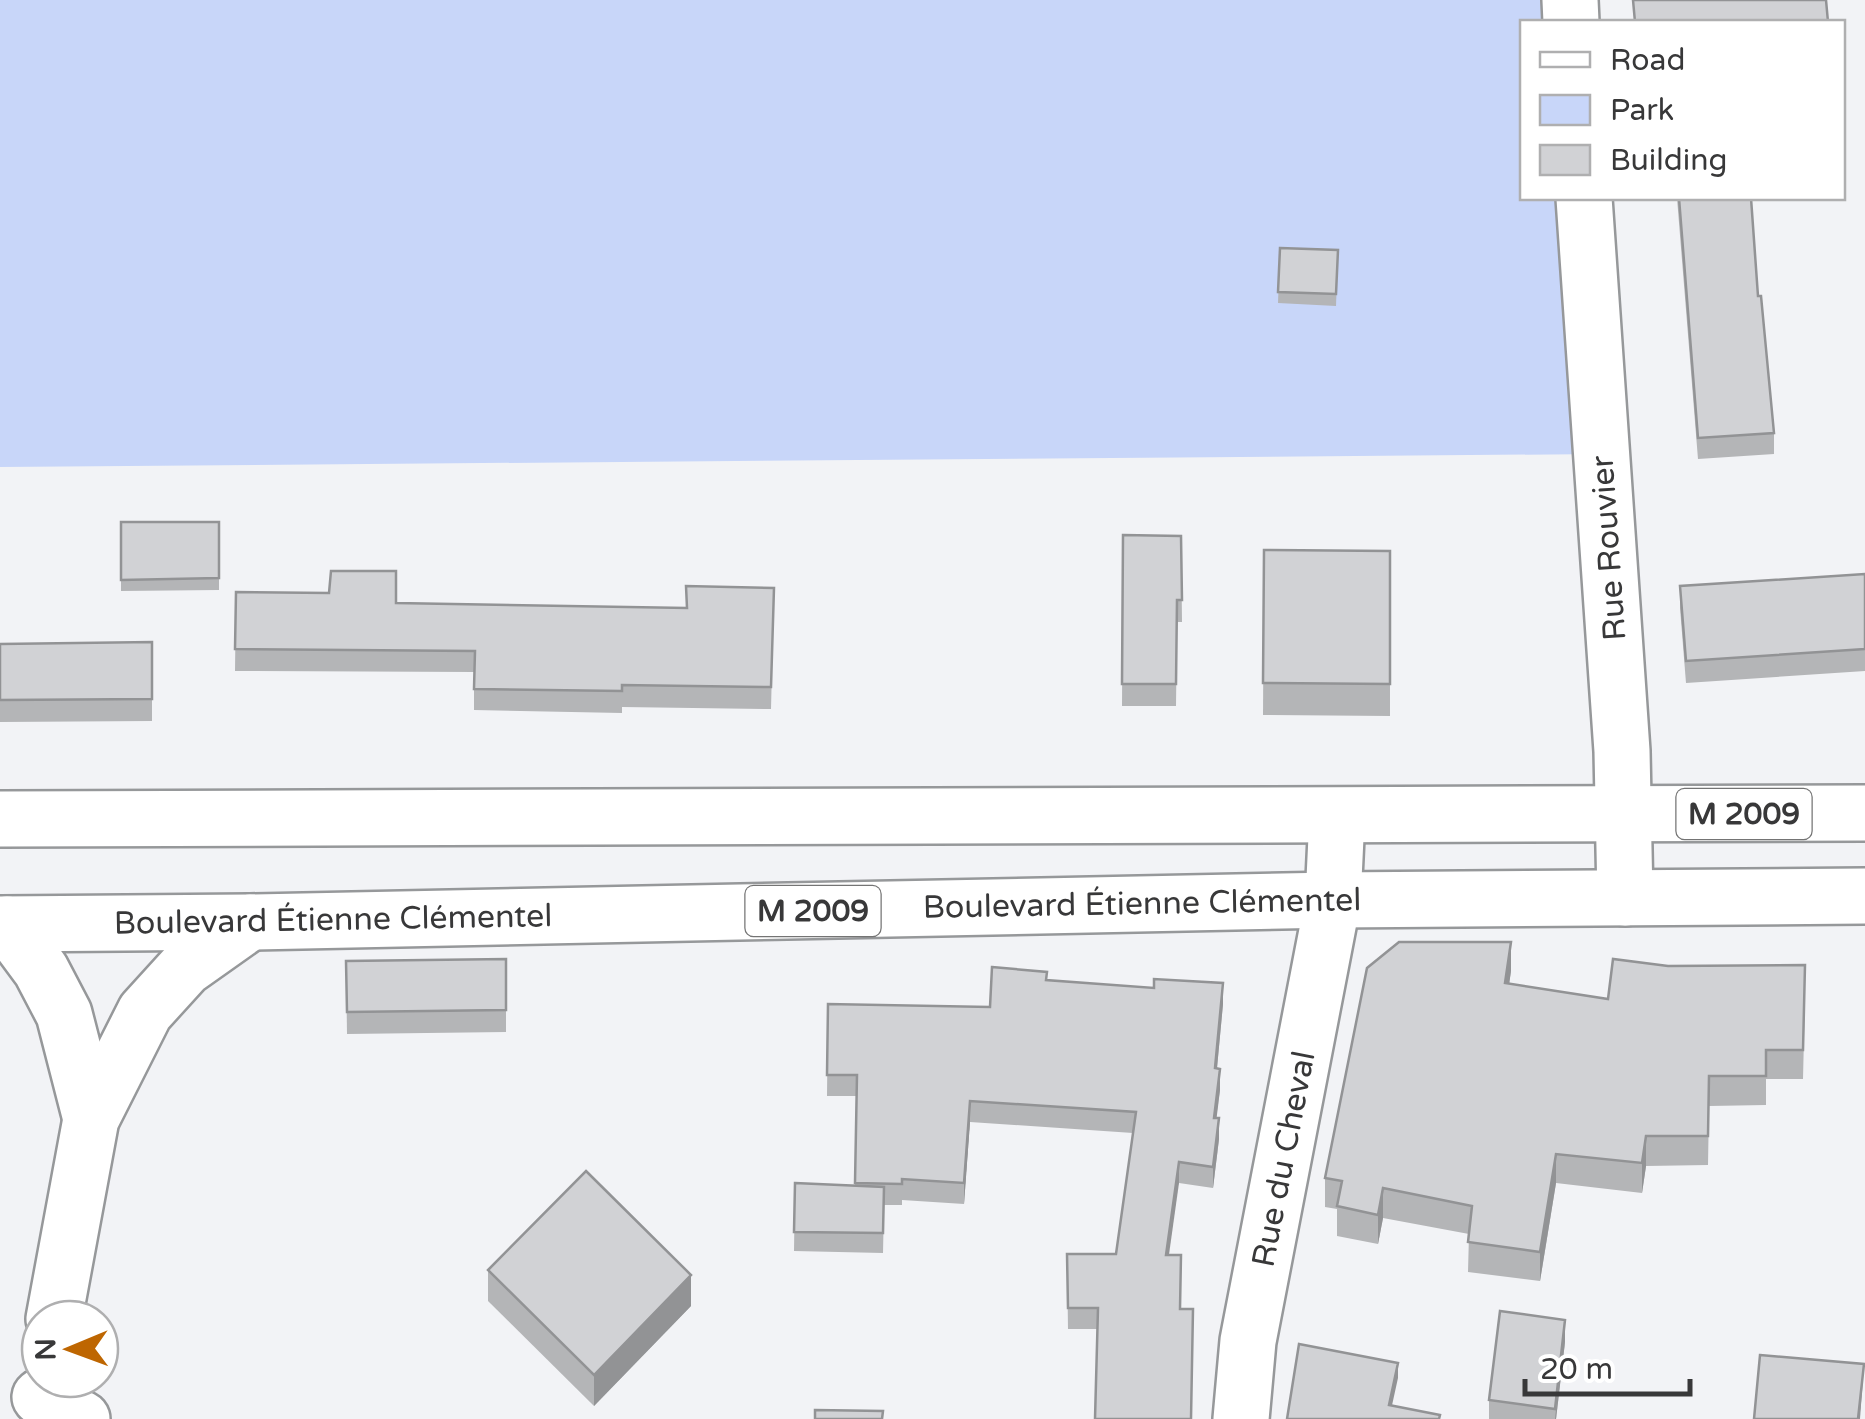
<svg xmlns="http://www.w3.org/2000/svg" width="1865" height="1419" viewBox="0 0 1865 1419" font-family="'Varela Round',sans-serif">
	<rect width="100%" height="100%" fill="#f2f3f6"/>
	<polygon fill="#c8d6f9" points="0,0 1570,0 1571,22 1522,22 1522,198 1584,198 1603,454 0,467"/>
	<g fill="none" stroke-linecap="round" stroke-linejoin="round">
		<defs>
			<g id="minor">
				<polyline points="1570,0 1571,22"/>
				<polyline points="1584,198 1622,751 1625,898"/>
				<polyline points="7,924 41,970 64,1014 91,1119"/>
				<polyline points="54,1319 91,1119 145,1012 185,968 250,922"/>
				<polyline points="40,1397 82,1419"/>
				<polyline points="1241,1419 1248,1341 1333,900 1337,816"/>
			</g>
			<g id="major">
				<polyline points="0,819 1865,813"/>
				<polyline points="0,924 250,922 1333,900 1865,896"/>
			</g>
		</defs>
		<use href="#minor" stroke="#96989a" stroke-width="60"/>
		<use href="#major" stroke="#96989a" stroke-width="60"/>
		<use href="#minor" stroke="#fff" stroke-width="55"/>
		<use href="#major" stroke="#fff" stroke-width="55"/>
	</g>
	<g fill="#b4b5b7">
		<polygon points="1677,198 1751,198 1758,296 1774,433 1774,454 1698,459"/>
		<polygon points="1280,248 1338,250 1336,306 1278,303"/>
		<polygon points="121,522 219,522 219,590 121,591"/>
		<polygon points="1123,535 1181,536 1182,622 1177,622 1176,706 1122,706"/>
		<polygon points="1264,550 1390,551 1390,716 1263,715"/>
		<polygon points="1865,574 1865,671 1686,683 1680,608 1680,586"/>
		<polygon points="774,588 771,709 622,707 622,713 474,710 474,672 235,671 236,592 396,603 686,608"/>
		<polygon points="152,642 152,721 0,722 0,644"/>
		<polygon points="506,959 506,1032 347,1034 346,961"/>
		<polygon points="1511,971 1509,984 1608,999 1805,995 1803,1079 1766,1079 1766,1105 1709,1106 1708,1165 1646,1166 1642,1193 1556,1183 1540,1281 1468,1272 1469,1234 1383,1218 1378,1244 1337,1236 1337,1209 1325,1207 1325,1178"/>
		<polygon points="1047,980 1223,1004 1217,1068 1220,1090 1216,1118 1219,1139 1213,1188 1179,1183 1097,1329 1068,1329 1067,1254 1116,1254 1133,1133 970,1122 964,1204 902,1200 902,1205 884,1205 883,1253 794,1251 795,1183 855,1186 856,1096 827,1096 828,1004 990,1007"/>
		<polygon points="488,1270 691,1306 594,1406 488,1301"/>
		<polygon points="1565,1342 1556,1419 1489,1419 1489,1400"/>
	</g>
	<g fill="#929395">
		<polygon points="1511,942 1511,971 1505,1013 1505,983"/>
		<polygon points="1223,983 1223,1004 1215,1089 1215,1068"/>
		<polygon points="1220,1069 1220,1090 1214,1139 1214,1118"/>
		<polygon points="970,1101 970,1122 964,1204 964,1183"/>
		<polygon points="1219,1118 1219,1139 1213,1188 1213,1167"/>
		<polygon points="1646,1136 1646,1166 1642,1193 1642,1163"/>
		<polygon points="1556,1154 1556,1183 1540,1281 1540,1252"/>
		<polygon points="1179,1162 1179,1183 1166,1276 1166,1255"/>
		<polygon points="1383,1188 1383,1218 1378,1244 1378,1215"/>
		<polygon points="691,1275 691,1306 594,1406 594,1375"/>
		<polygon points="1565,1320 1565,1342 1556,1419 1555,1419"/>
		<polygon points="1398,1363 1398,1378 1389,1419 1389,1405"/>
		<polygon points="1864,1364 1860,1419 1858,1419"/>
	</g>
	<g fill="#d1d2d5" stroke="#929395" stroke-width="2.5">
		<polygon points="1633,0 1826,0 1828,22 1635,22"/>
		<polygon points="1679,198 1751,198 1758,296 1761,296 1774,433 1698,438"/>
		<polygon points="1280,248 1338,250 1336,294 1278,292"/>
		<polygon points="121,522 219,522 219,578 121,580"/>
		<polygon points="1123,535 1181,536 1182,600 1177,600 1176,684 1122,684"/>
		<polygon points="1264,550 1390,551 1390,684 1263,683"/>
		<polygon points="331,571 396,571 396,603 687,608 686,586 774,588 771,687 622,685 622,691 474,689 475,651 235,649 236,592 329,593"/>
		<polygon points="1865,574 1865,649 1686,661 1680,586"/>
		<polygon points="152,642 152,699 0,700 0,644"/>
		<polygon points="1399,942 1511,942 1505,983 1608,999 1613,959 1668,966 1805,965 1803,1050 1766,1050 1766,1076 1709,1076 1708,1136 1646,1136 1642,1163 1556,1154 1540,1252 1468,1242 1472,1206 1383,1188 1378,1215 1337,1206 1342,1181 1325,1178 1367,968"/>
		<polygon points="506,959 506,1010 347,1012 346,961"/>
		<polygon points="992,967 1047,972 1046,980 1154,988 1154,979 1223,983 1215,1068 1220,1069 1214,1118 1219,1118 1213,1167 1179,1162 1166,1255 1181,1255 1180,1309 1193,1309 1191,1419 1095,1419 1098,1308 1068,1308 1067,1254 1116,1254 1136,1112 970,1101 964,1183 902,1179 902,1184 855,1183 857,1075 827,1075 828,1004 990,1007"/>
		<polygon points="586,1171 691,1275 594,1375 488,1270"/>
		<polygon points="795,1183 884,1187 883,1233 794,1232"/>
		<polygon points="1500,1311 1565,1320 1555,1409 1489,1400"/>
		<polygon points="1299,1344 1398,1363 1389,1405 1440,1415 1439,1419 1287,1419"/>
		<polygon points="1760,1355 1864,1364 1858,1419 1754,1419"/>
		<polygon points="815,1410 883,1411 882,1419 815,1419"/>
	</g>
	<g text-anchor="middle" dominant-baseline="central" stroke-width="9" stroke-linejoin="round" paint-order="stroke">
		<g fill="#fff" stroke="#747474" stroke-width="2.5">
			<rect x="1676.5" y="789" width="135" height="50" rx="8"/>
			<rect x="745.5" y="886" width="135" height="50" rx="8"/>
		</g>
		<g font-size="30" font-weight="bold" fill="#383839">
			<text x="1744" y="814">M 2009</text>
			<text x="813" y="911">M 2009</text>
		</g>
		<g font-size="32" fill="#383839" stroke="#fff">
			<text transform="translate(1609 548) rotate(-94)">Rue Rouvier</text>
			<text transform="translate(1142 904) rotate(-1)">Boulevard Étienne Clémentel</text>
			<text transform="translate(333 920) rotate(-1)">Boulevard Étienne Clémentel</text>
			<text transform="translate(1284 1159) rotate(-79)">Rue du Cheval</text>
		</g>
	</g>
	<rect x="1520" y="20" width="325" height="180" fill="#ffffff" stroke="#afafb0" stroke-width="2.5"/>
	<rect x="1540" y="52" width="50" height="15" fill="#ffffff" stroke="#afafb0" stroke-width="2.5"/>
	<text x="1610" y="70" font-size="30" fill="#383839">Road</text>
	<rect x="1540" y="95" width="50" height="30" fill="#c8d6f9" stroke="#afafb0" stroke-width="2.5"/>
	<text x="1610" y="120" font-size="30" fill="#383839">Park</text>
	<rect x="1540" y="145" width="50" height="30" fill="#d1d2d5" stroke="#afafb0" stroke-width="2.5"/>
	<text x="1610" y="170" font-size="30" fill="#383839">Building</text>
	<g transform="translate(70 1349) rotate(269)"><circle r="48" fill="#ffffff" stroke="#afafb0" stroke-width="2.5"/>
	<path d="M0-8L18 38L0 25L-18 38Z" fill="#be6601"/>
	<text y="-15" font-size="28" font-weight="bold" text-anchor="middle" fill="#383839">N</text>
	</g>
	<path d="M1525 1379v15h165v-15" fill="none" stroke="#383839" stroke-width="5"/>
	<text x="1540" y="1379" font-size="30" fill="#383839" stroke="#ffffff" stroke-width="8" paint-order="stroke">20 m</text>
</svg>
